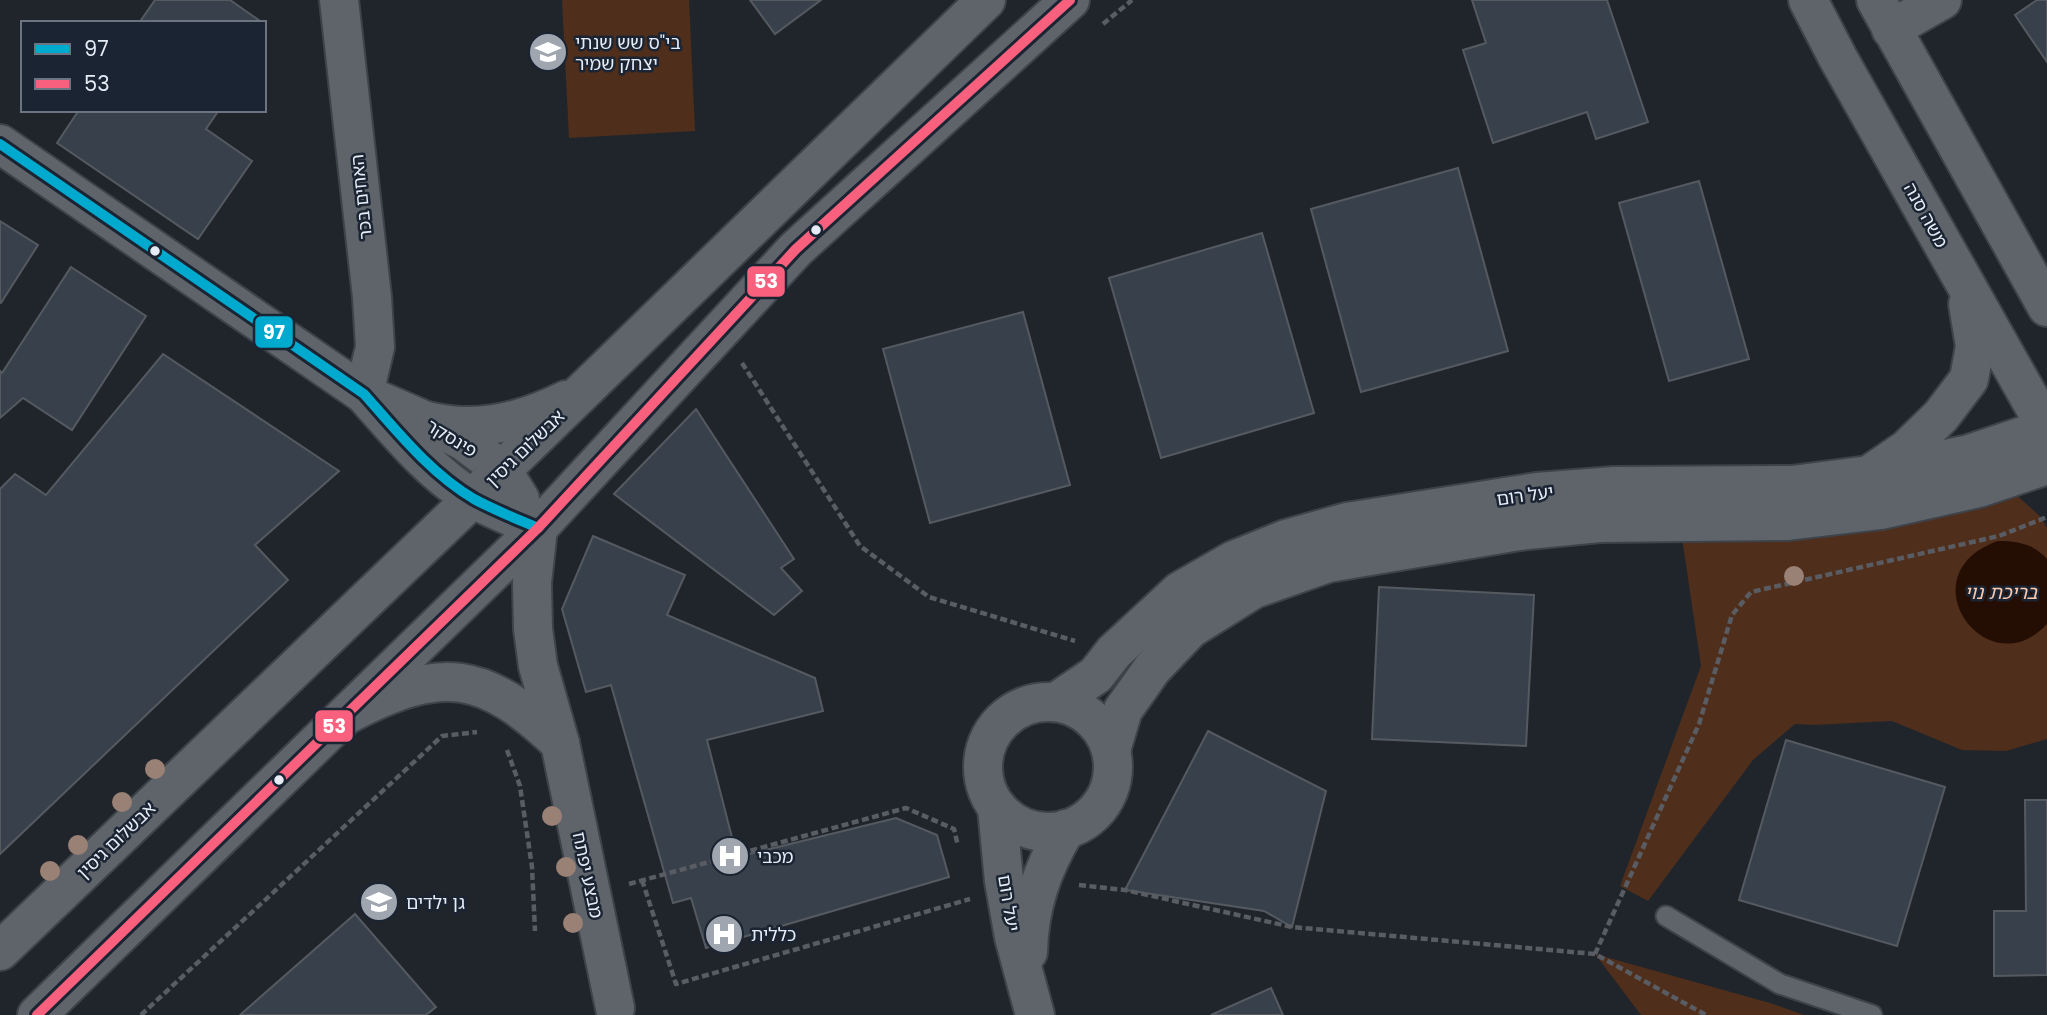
<svg xmlns="http://www.w3.org/2000/svg" width="2047" height="1015" viewBox="0 0 2047 1015" font-family="Poppins,'Noto Sans Hebrew',sans-serif">
	<rect width="100%" height="100%" fill="#20252c"/>
	<g fill="#4f2e1b">
		<polygon points="562,0 689,0 695,131 569,138"/>
		<polygon points="2013,492 2041,517 2047,528 2047,739 2006,751 1962,750 1892,721 1813,725 1795,724 1753,760 1648,901 1620,886 1701,666 1682,538"/>
		<polygon points="1595,954 1770,1003 1804,1015 1641,1015"/>
	</g>
	<path fill="#240e04" d="M1998,541C2018,541 2034,544 2047,559V624C1987,689 1904,574 1998,541Z"/>
	<g fill="#38404b" stroke="#555a60" stroke-width="2">
		<polygon points="155,0 230,0 263,23 139,23"/>
		<polygon points="750,0 821,0 775,34"/>
		<polygon points="1472,0 1607,0 1648,122 1596,139 1587,112 1493,143 1463,50 1486,43"/>
		<polygon points="2037,0 2047,0 2047,62 2015,15"/>
		<polygon points="79,110 219,110 206,129 252,161 198,239 57,143"/>
		<polygon points="1458,168 1508,351 1361,392 1311,209"/>
		<polygon points="1699,181 1749,359 1669,381 1619,203"/>
		<polygon points="0,221 38,245 1,303 0,302"/>
		<polygon points="1262,233 1314,413 1161,458 1109,278"/>
		<polygon points="71,267 146,316 72,430 23,398 0,418 0,371 2,373"/>
		<polygon points="1023,312 1070,485 930,523 883,349"/>
		<polygon points="163,354 339,471 255,545 288,580 0,854 0,489 15,474 46,495"/>
		<polygon points="696,409 794,559 781,568 802,591 774,615 614,494"/>
		<polygon points="593,536 685,575 667,615 815,678 823,711 707,740 737,857 896,818 937,835 949,877 706,948 691,898 673,903 611,685 586,692 562,609"/>
		<polygon points="1379,587 1534,595 1526,746 1372,739"/>
		<polygon points="1208,731 1326,791 1292,927 1264,911 1125,890"/>
		<polygon points="1786,740 1945,787 1897,946 1739,900"/>
		<polygon points="2025,800 2047,800 2047,975 1994,976 1994,911 2026,911"/>
		<polygon points="355,914 436,1007 426,1015 240,1015"/>
		<polygon points="1271,988 1283,1015 1211,1015"/>
	</g>
	<g fill="none" stroke-linecap="round" stroke-linejoin="round">
		<defs>
			<polyline id="service" points="1666,916 1780,984 1872,1015"/>
			<g id="minor">
				<polyline points="339,0 372,297 375,347 364,394 426,421 465,442 502,470 520,499"/>
				<polyline points="1891,29 1942,0"/>
				<path d="M0,144L364,394C397,431 430,473 474,499C494,510 517,519 538,528"/>
				<polyline points="538,528 532,583 533,629 538,666 560,743 615,1008"/>
				<polyline points="1056,702 1096,675 1114,652 1180,591 1234,560 1286,539 1347,522 1537,492 1614,486 1792,485 1869,475 1969,454 2047,428"/>
				<circle cx="1048" cy="767" r="65"/>
				<path d="M350,713C443,665 484,671 560,743"/>
				<polyline points="1111,750 1123,710 1152,669 1190,629 1254,589 1328,563 1519,531 1599,523 1788,521 1881,510 1979,488 2047,465"/>
				<polyline points="997,808 1004,881 1014,937 1035,1015"/>
				<path d="M1028,952C1029,906 1042,869 1066,829"/>
			</g>
			<g id="tertiary">
				<polyline points="1808,0 1838,58 2047,429"/>
				<polyline points="1876,0 2047,307"/>
				<path d="M426,421C438,423 451,426 464,426C499,427 536,415 566,400"/>
				<polyline points="1869,475 1907,449 1941,416 1969,379 1975,346 1968,304"/>
				<polyline points="0,951 473,498 986,0"/>
				<polyline points="37,1015 538,528 796,249 1070,0"/>
			</g>
		</defs>
		<use href="#service" stroke="#3e4249" stroke-width="23"/>
		<use href="#minor" stroke="#3e4249" stroke-width="42"/>
		<use href="#tertiary" stroke="#3e4249" stroke-width="42"/>
		<g stroke="#595d63" stroke-width="4.5" stroke-dasharray="7 3.5" stroke-linecap="butt">
			<polyline points="1103,24 1132,0"/>
			<polyline points="742,363 860,546 929,597 1075,641"/>
			<polyline points="507,750 520,786 532,867 535,931"/>
			<polyline points="642,880 676,984 970,899"/>
			<polyline points="629,884 906,808 954,829 958,846"/>
			<polyline points="1079,885 1125,890 1292,927 1595,954 1706,1015"/>
			<polyline points="1595,954 1699,724 1732,615 1751,592 1999,536 2047,517"/>
			<polyline points="141,1015 442,736 477,732"/>
		</g>
		<use href="#service" stroke="#5f646a" stroke-width="19"/>
		<use href="#minor" stroke="#5f646a" stroke-width="38"/>
		<use href="#tertiary" stroke="#5f646a" stroke-width="38"/>
		<defs>
			<path id="bus-1" d="M0,144L364,394C397,431 430,473 474,499C494,510 517,519 538,528"/>
			<polyline id="bus-2" points="37,1015 538,528 796,249 1070,0"/>
		</defs>
		<use href="#bus-1" stroke="#1a2432" stroke-width="16"/>
		<use href="#bus-2" stroke="#1a2432" stroke-width="16"/>
		<use href="#bus-1" stroke="#00a9ce" stroke-width="10"/>
		<use href="#bus-2" stroke="#f8607d" stroke-width="10"/>
	</g>
	<g fill="#9a8175">
		<circle cx="1794" cy="576" r="10"/>
		<circle cx="155" cy="769" r="10"/>
		<circle cx="122" cy="802" r="10"/>
		<circle cx="552" cy="816" r="10"/>
		<circle cx="78" cy="845" r="10"/>
		<circle cx="566" cy="867" r="10"/>
		<circle cx="50" cy="871" r="10"/>
		<circle cx="573" cy="923" r="10"/>
	</g>
	<defs>
		<symbol id="school-disc" viewBox="-11 -11 22 22"><circle r="9.5" fill="#a0a6af" stroke="#1a2432"/><path d="M0-5L7-2L0 1L-7-2ZM-4 1L0 2.5L4 1V4Q0 6-4 4Z" fill="#fff"/></symbol>
		<symbol id="hospital-disc" viewBox="-11 -11 22 22"><circle r="9.5" fill="#a0a6af" stroke="#1a2432"/><path d="M-5-5h3v3.5h4V-5h3V5h-3V1.5h-4V5h-3Z" fill="#fff"/></symbol>
	</defs>
	<g fill-rule="evenodd">
		<use href="#school-disc" x="526" y="30" width="44" height="44"/>
		<use href="#hospital-disc" x="708" y="834" width="44" height="44"/>
		<use href="#school-disc" x="357" y="880" width="44" height="44"/>
		<use href="#hospital-disc" x="702" y="912" width="44" height="44"/>
	</g>
	<g fill="#e5ecf6" stroke="#1a2432" stroke-width="2.5">
		<circle cx="816" cy="230" r="6"/>
		<circle cx="155" cy="251" r="6"/>
		<circle cx="279" cy="780" r="6"/>
	</g>
	<g text-anchor="middle" dominant-baseline="central" stroke-width="5" stroke-linejoin="round" paint-order="stroke">
		<g font-size="18" fill="#e5ecf6" stroke="#1a2432" text-anchor="start">
			<text x="575" y="42">בי"ס שש שנתי<tspan x="575" dy="21">יצחק שמיר</tspan></text>
			<text x="757" y="856">מכבי</text>
			<text x="406" y="902">גן ילדים</text>
			<text x="751" y="934">כללית</text>
		</g>
		<g font-size="18" fill="#e5ecf6" stroke="#1a2432">
			<text transform="translate(361 197) rotate(-96)">האחים בכר</text>
			<text transform="translate(1926 215) rotate(61)">משה סנה</text>
			<text transform="translate(452 438) rotate(31)">פינסקר</text>
			<text transform="translate(525 448) rotate(-44)">אבשלום גיסין</text>
			<text transform="translate(1525 495) rotate(-8)">יעל רום</text>
			<text transform="translate(116 840) rotate(-44)">אבשלום גיסין</text>
			<text transform="translate(588 875) rotate(78)">מבצע יפתח</text>
			<text transform="translate(1009 903) rotate(81)">יעל רום</text>
		</g>
		<g font-size="19" font-style="italic" fill="#f9c8ad" stroke="#1a2432">
			<text x="2001" y="592">בריכת נוי</text>
		</g>
	</g>
	<g stroke="#1a2432" stroke-width="2.5">
		<rect x="746" y="265" width="40" height="33" rx="7" fill="#f8607d"/>
		<rect x="254" y="315" width="40" height="34" rx="7" fill="#00a9ce"/>
		<rect x="314" y="709" width="40" height="34" rx="7" fill="#f8607d"/>
	</g>
	<g font-size="19" text-anchor="middle" font-weight="bold" fill="#fff">
		<text x="766" y="288">53</text>
		<text x="274" y="339">97</text>
		<text x="334" y="733">53</text>
	</g>
	<rect x="21" y="21" width="245" height="91" fill="#1a2432" stroke="#6b7480" stroke-width="2"/>
	<rect x="35" y="44" width="35" height="10" fill="#00a9ce" stroke="#6b7480" stroke-width="2"/>
	<text x="84" y="56" font-size="21" fill="#e5ecf6">97</text>
	<rect x="35" y="79" width="35" height="10" fill="#f8607d" stroke="#6b7480" stroke-width="2"/>
	<text x="84" y="91" font-size="21" fill="#e5ecf6">53</text>
</svg>
